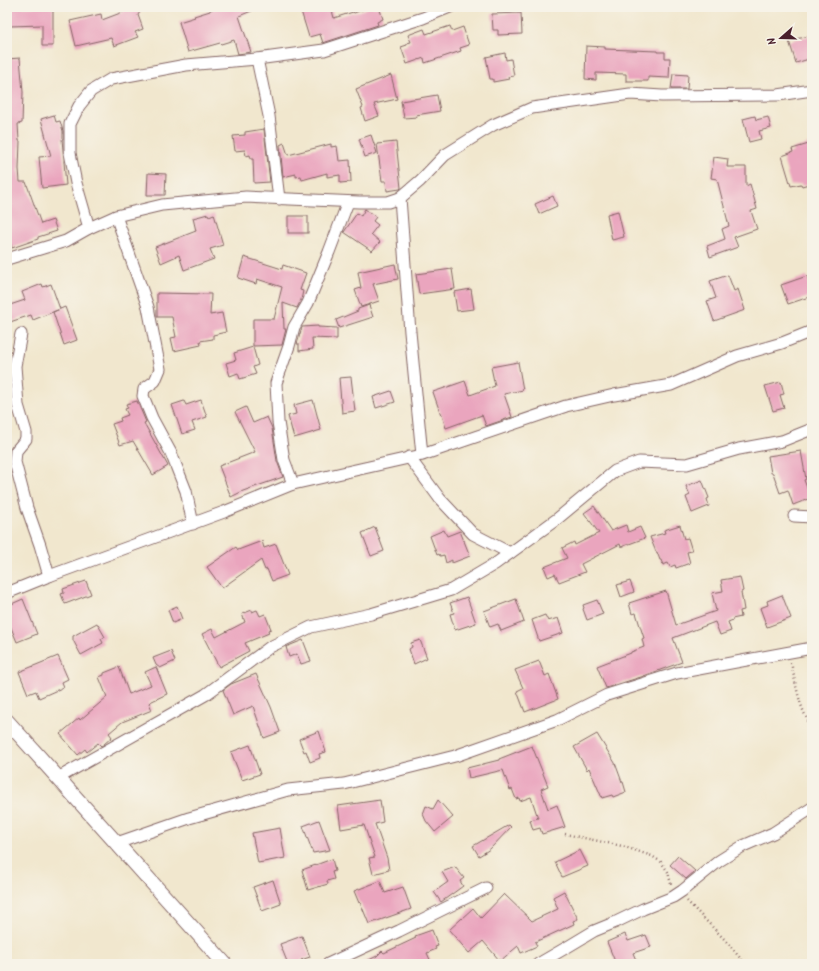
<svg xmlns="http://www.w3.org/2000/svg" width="819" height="971" viewBox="0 0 819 971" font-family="Kalam,sans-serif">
	<rect width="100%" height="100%" fill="#f7f3e8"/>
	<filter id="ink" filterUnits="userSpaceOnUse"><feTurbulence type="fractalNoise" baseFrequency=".025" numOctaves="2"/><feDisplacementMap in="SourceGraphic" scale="8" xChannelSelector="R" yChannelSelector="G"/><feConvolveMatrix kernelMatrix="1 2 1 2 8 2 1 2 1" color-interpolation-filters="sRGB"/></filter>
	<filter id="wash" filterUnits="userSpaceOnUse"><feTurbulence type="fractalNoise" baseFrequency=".012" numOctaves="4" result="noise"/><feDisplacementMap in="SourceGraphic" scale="16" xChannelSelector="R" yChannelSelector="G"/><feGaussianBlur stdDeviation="0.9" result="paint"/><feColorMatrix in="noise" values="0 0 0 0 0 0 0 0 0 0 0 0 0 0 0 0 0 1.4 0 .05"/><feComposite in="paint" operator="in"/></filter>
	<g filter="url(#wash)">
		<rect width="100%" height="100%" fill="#f1e7ce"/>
		<g id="blocks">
			<g fill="#eaa5be">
				<polygon points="9,7 53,7 53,46 42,46 42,25 10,26"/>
				<polygon points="129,7 143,7 138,15 143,29 135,32 138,37 114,46 111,38 76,46 70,21 101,14 102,20 123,12 122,9"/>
				<polygon points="217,7 259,7 259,8 239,16 251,52 238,54 234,40 221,44 220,43 188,52 179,22 195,17 194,16 210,11 210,10"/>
				<polygon points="317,7 331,7 334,18 353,12 354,13 370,7 379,7 383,19 377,22 378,25 323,43 320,34 309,37 301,11"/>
				<polygon points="521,13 522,34 498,35 498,30 493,30 492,14"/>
				<polygon points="450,26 452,31 463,27 469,45 460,48 461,51 425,63 424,58 407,64 401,47 407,45 407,43 411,42 408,35 424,29 426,34"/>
				<polygon points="812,35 812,58 796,63 789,41 800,38 801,38"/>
				<polygon points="586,46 605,47 605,49 657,51 657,52 665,52 665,58 670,58 669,78 648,77 648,81 626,81 626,74 596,73 596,80 585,79"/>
				<polygon points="505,53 506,60 511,59 514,76 508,77 509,79 493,82 493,79 490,79 486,57"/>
				<polygon points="20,58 23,92 22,123 18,124 19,141 20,141 19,169 20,182 26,182 41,224 53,220 57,231 38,237 38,239 12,248 7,233 7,59"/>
				<polygon points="673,74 688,75 687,89 671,89"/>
				<polygon points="391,75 397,99 374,104 379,116 365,121 361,108 363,107 356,89"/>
				<polygon points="437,95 440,111 416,115 417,117 404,118 401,101"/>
				<polygon points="54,115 56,122 60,121 63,131 63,139 62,139 66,185 42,188 39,157 51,156 41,119"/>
				<polygon points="755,116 756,120 768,117 771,128 759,131 761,139 749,142 743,119"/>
				<polygon points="264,129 270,182 254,183 253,159 251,159 250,155 246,156 245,150 235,151 233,136 245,135 245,132"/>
				<polygon points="371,135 377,153 365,157 359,139"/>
				<polygon points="396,142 401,188 400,189 387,191 386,181 382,181 377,144"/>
				<polygon points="284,143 288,155 331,144 331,147 337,146 339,161 350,160 351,182 340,183 340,175 327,177 327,173 302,180 301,176 296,177 296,174 283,177 280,145"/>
				<polygon points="812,143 812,183 802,186 801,184 791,186 782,156 793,152 792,149"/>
				<polygon points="714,157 728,159 727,167 746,167 746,186 750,184 757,209 751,211 757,229 734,237 738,247 710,257 707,246 725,239 722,229 729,226 717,179 711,178"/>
				<polygon points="148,173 166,174 165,195 147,195"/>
				<polygon points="553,196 557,206 539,214 535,204"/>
				<polygon points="365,209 376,217 373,221 378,225 371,234 380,242 372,251 344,232 357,213 361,216"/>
				<polygon points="618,211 624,237 612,240 607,214"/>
				<polygon points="208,214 209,216 214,214 223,245 210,249 214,259 184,270 179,255 161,263 155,247 196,231 193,218"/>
				<rect x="288" y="216" width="20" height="17"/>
				<polygon points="244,257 282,269 283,265 306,273 300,290 303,291 301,300 297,308 283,303 284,329 286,329 282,345 253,346 253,319 274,319 282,287 257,279 256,284 238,278"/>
				<polygon points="395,264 398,279 373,284 379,301 361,307 355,290 361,288 358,272"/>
				<polygon points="452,269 455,289 419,294 416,274"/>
				<polygon points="728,275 734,291 738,289 745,310 714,321 707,301 716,298 710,281"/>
				<polygon points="807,276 812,291 812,296 788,304 781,285"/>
				<polygon points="42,284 43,287 51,284 60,309 33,320 31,315 7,323 7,306 25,300 22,292"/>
				<polygon points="471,289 474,309 457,311 454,292"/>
				<polygon points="157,293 211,294 210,315 222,313 226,332 213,335 213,339 200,341 201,345 174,351 171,338 176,337 172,317 157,317"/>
				<polygon points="369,305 373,317 339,328 336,320 358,311 358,309"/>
				<polygon points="65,307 77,340 64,345 53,312"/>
				<polygon points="318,326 318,327 337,328 337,339 312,338 313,349 299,351 299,344 297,344 302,327"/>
				<polygon points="253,347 258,365 253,367 256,374 240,379 238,373 230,376 226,363 236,360 234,353"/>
				<polygon points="518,362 523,390 504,394 512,417 486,426 482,415 446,428 442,415 441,415 433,392 465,381 470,395 495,386 491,367"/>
				<polygon points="351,377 355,411 342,413 339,378"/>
				<polygon points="781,382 784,394 780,395 784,408 773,411 765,386"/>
				<polygon points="391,391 395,402 376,408 373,397"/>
				<polygon points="201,400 207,417 192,422 195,430 182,434 172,405 184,401 186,405"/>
				<polygon points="313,400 321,430 294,438 288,416 296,414 294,405"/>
				<polygon points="137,401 146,422 144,423 168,466 153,475 133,441 120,445 112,424 121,421 120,418 128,415 125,409 128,408 126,404"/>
				<polygon points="246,407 253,423 267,417 272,428 277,461 283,477 243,491 231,497 219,466 255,452 235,412"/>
				<polygon points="801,451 806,479 804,480 811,498 793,505 788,490 780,493 773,473 771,473 768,456"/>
				<polygon points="702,480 709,498 707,499 709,506 692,513 686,497 690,495 686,486"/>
				<polygon points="594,506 611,531 626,525 628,532 640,527 645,538 621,547 620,544 581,564 585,572 559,582 555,574 548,577 544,567 567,558 562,548 574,542 575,545 599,533 584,513"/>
				<polygon points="680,525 684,539 688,538 692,551 687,552 690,563 676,568 675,565 670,567 668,563 663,565 661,560 660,560 657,552 656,552 650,537 665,533 664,530"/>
				<polygon points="375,527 384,551 371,556 362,533"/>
				<polygon points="444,530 447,536 460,531 470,556 452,563 452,560 446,563 444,555 440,556 439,554 437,555 430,536"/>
				<polygon points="262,541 264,548 276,544 288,575 272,581 267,569 265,570 261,560 222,588 207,567 236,547 238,550"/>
				<polygon points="740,577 743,591 741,592 744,610 740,611 741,617 732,619 733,620 728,622 731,631 720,635 715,622 673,638 682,662 641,677 606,688 597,666 631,653 631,652 644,647 642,639 644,638 640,626 636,613 632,614 629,603 666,591 676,625 716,611 712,593 723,591 721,580"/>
				<polygon points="86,581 91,594 65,604 61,594 64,593 63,589"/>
				<polygon points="630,581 634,592 621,597 617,585"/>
				<polygon points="782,595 791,618 767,627 760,608 768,605 767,601"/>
				<polygon points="467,597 476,623 455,630 450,614 454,613 450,603"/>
				<polygon points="23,599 37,634 17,642 7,618 7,606"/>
				<polygon points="516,599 524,622 501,631 498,624 490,627 484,611"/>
				<polygon points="597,600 603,614 587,620 583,609 584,608 583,605"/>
				<polygon points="177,606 182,619 173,623 168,610"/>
				<polygon points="252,610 252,612 257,610 260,616 265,614 271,629 268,630 269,633 245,643 249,651 219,667 202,634 212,629 216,637 245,622 242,614"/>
				<polygon points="545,615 548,621 558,618 563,633 539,641 532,620"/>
				<polygon points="97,623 105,637 101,639 103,643 81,655 73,640 73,636"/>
				<polygon points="303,640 311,661 301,664 297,654 289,657 286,647"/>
				<polygon points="420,640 427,658 414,664 409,649 412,647 411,643"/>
				<polygon points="171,651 175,661 160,668 156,665 153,658"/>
				<polygon points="58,656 68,679 62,682 64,687 39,698 36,691 28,694 19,672"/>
				<polygon points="539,661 545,676 549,674 558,699 525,712 517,691 523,688 515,670"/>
				<polygon points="119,667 129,694 151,685 145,672 156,667 167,694 150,702 149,703 152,710 122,722 109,733 112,737 103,745 101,746 98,743 87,752 85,749 78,755 60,734 79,718 80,720 107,697 99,677 104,675 104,673"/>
				<polygon points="256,674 271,707 280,732 264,738 253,706 233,715 223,690 231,684"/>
				<polygon points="319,731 326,752 319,754 320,758 310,762 306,751 304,752 299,739"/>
				<polygon points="597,734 615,763 622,782 623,782 626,792 613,797 612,795 602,798 589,768 587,770 574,747"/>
				<polygon points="250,745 260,774 242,780 231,752"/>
				<polygon points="532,746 548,786 541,789 548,809 557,805 565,827 542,834 540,828 533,830 530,820 538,818 531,797 520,801 519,798 516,799 512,789 510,790 503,770 469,778 467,768 499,760 499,759"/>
				<polygon points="380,800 383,822 375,824 387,858 389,870 373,874 369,858 375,857 364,825 341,829 338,806"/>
				<polygon points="438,800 453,817 435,832 426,821 423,814 426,806 433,809"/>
				<polygon points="319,820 330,850 313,853 303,826"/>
				<polygon points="509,825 511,827 490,849 479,856 473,846"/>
				<polygon points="280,828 285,858 258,863 252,833"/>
				<polygon points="580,850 588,866 562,877 555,862"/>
				<polygon points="678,856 695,871 686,879 670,865"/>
				<polygon points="332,859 335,871 332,872 334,879 327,881 328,884 308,890 302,870"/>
				<polygon points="455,867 464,878 460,881 463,886 441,902 434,892 448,882 442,872"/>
				<polygon points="273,880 281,904 262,911 253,887"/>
				<polygon points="380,881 385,893 403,887 411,909 369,924 360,902 359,903 354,891"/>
				<polygon points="564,891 578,919 573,921 574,924 535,942 537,946 521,953 518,946 500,961 483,941 469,953 449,930 473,908 481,918 504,894 532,921 558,909 553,897"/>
				<polygon points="432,930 438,946 435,947 436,949 427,953 432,964 361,964 377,956 382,951 384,953 416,938 415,936"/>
				<polygon points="625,934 628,941 646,935 651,947 633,953 636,960 625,964 616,964 607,942"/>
				<polygon points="302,936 310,957 301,960 302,964 288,964 280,944"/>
			</g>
		</g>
	</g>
	<g filter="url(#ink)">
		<use href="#blocks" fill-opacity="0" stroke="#846564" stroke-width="1"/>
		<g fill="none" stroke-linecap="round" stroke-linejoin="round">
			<defs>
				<g id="minor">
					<polyline points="257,59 269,116 279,199"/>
					<polyline points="400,198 410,332 422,455"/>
					<polyline points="116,216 148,307 160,369 155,381 144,389 143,396 152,418 171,453 186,491 193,524"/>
					<polyline points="89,228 76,183 70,153 70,124 79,106 91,91 111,79 186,65 257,59 324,50 423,18 450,7"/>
					<polyline points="7,259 66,241 89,228 116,216 162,205 246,197 359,202 388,202 400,198 420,181 445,155 493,125 532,108 630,94 662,96 778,95 812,90"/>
					<polyline points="21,334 15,366 18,405 26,432 26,439 16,451 15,462 27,508 40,545 49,576"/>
					<polyline points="409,457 440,499 473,534 510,553"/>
					<polyline points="293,484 284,460 278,422 276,383 289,346 294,327 308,303 329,252 348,202"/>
					<polyline points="794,516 812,517"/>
					<polyline points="7,593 49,576 224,512 293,484 422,455 566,406 614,395 671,385 737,356 782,343 812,331"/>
					<polyline points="58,778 205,695 270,647 311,627 371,614 451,590 495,564 557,519 615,471 639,462 687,464 739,449 782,441 812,429"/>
					<polyline points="117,843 189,818 288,790 344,784 455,756 557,720 607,695 677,673 812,648"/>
					<polyline points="328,964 399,931 486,888"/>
					<polyline points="538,964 569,946 594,931 616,922 643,909 673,897 682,891 719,861 743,846 773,833 812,808"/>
				</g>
				<polyline id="tertiary" points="7,721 225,964"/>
			</defs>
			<use href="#minor" stroke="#846564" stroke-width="13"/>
			<use href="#tertiary" stroke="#846564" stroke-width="16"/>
			<g stroke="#846564" stroke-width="2.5" stroke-dasharray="1 3" stroke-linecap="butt">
				<path d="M791,663C796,684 799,709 812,727"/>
				<polyline points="565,834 622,846 652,856 661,862 668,872 671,884"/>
				<polyline points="687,901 727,942 745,964"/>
			</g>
			<use href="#minor" stroke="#fff" stroke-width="11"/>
			<use href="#tertiary" stroke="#fff" stroke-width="14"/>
		</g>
	</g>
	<rect width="819" height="971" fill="none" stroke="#f7f3e8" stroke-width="24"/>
	<g transform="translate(781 38) rotate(250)" stroke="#f7f3e8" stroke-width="3" paint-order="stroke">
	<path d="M0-3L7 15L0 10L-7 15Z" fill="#4a1f2b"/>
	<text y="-6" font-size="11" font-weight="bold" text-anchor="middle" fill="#4a1f2b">N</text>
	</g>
</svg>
